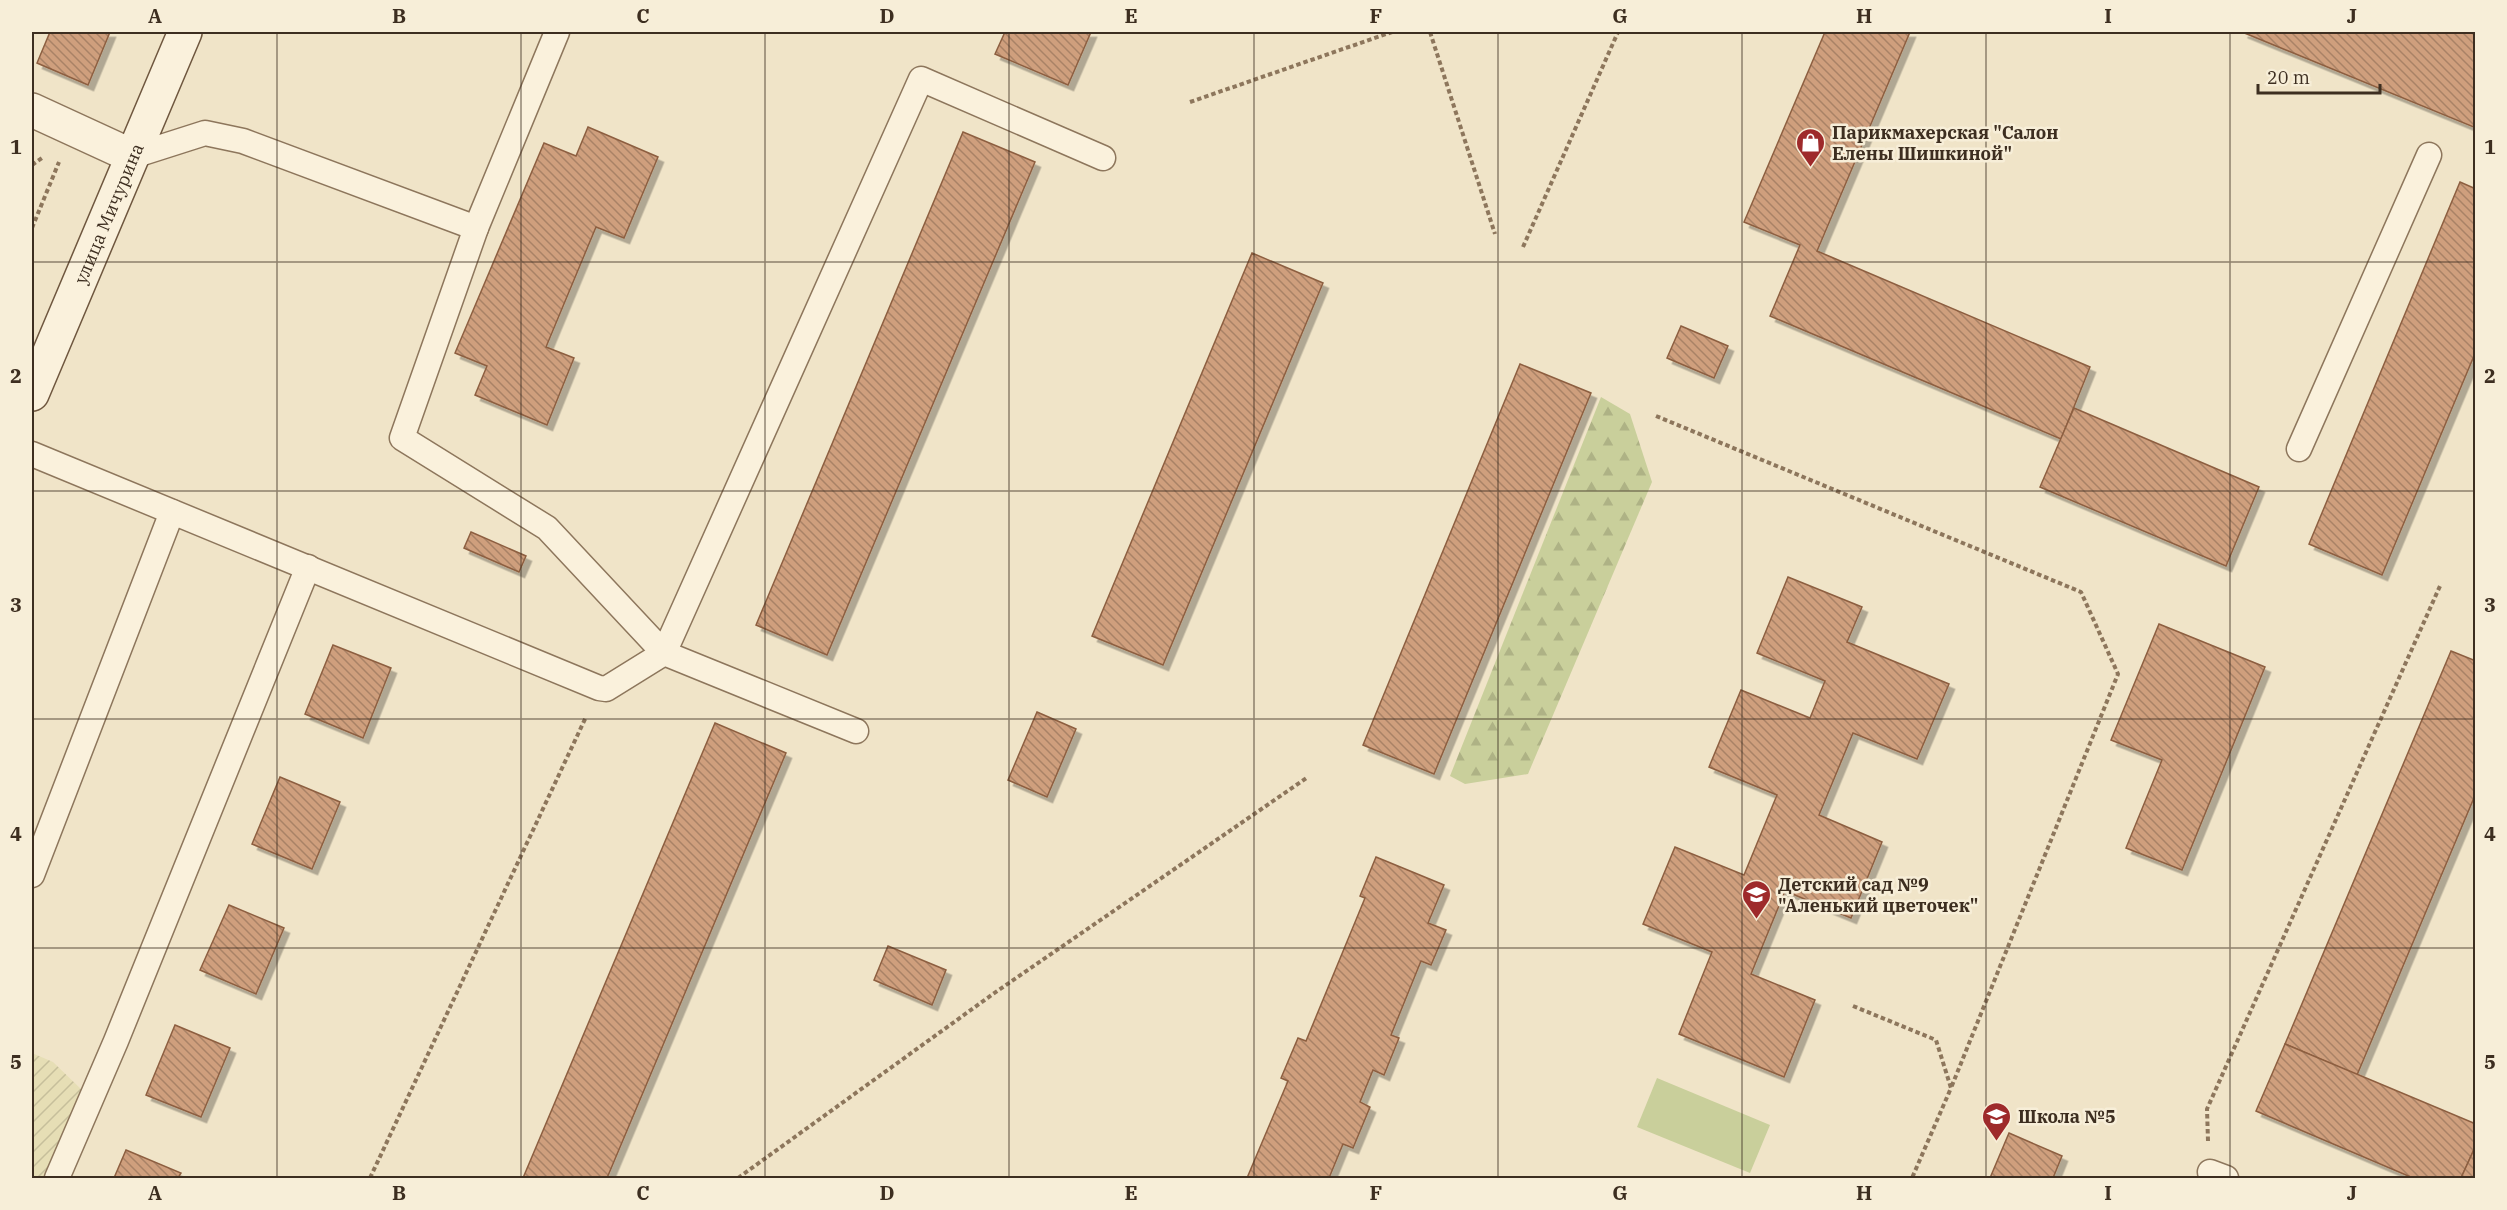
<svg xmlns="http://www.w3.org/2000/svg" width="2507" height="1210" viewBox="0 0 2507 1210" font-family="'IBM Plex Serif',serif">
	<defs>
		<pattern id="farmland-furrows" width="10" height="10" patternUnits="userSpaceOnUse" patternTransform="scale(1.5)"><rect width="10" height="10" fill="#e6deb5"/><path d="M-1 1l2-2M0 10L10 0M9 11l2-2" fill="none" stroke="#c6bf9b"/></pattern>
		<pattern id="forest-firs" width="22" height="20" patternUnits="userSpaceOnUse" patternTransform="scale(1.5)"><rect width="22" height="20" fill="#c9cf9b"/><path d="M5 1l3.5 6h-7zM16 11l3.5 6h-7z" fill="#aeb285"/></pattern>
		<pattern id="building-back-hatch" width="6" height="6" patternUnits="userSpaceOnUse" patternTransform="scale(1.5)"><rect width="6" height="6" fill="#cf9f7d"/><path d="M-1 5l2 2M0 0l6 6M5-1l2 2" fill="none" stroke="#a98266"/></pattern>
		<filter id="shadow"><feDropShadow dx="5.5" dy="5.5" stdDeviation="0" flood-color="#0004"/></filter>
	</defs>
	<rect width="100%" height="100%" fill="#f0e4c8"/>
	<polygon fill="url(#farmland-furrows)" points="32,1053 53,1062 83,1091 45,1178 32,1178"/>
	<polygon fill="url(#forest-firs)" points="1601,397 1630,414 1652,482 1528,774 1465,784 1450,776"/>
	<polygon fill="#c9cf9b" points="1657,1078 1770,1125 1750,1173 1637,1127"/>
	<g fill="url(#building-back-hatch)" stroke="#8d5f41" stroke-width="1.5" filter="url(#shadow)">
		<polygon points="50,32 110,32 88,85 37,63"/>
		<polygon points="1005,32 1091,32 1068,85 995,54"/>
		<polygon points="1825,32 1910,32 1817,251 2090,367 2061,439 1770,316 1800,245 1744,222"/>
		<polygon points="2242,32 2469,32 2476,34 2476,128"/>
		<polygon points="588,127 658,157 624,238 596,227 546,347 574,358 547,425 475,395 487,366 455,353 544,143 576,156"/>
		<polygon points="963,132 1035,162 827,655 756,625"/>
		<polygon points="2460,182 2476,189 2476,351 2382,575 2309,544"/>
		<polygon points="1252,253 1323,283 1163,665 1092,636"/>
		<polygon points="1681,326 1728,346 1714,378 1667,358"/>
		<polygon points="1520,364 1591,393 1434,774 1363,745"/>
		<polygon points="2074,408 2259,487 2226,566 2040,487"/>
		<polygon points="471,532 526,556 519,572 464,548"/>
		<polygon points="1788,577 1862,607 1847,642 1949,684 1917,759 1853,733 1819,815 1882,842 1851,918 1785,891 1751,974 1815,1000 1784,1077 1679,1034 1712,952 1643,924 1675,847 1744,875 1777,795 1709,767 1741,690 1810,718 1825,681 1757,653"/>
		<polygon points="2159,624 2265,667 2182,870 2126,848 2162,760 2111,740"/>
		<polygon points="333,645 391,668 363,738 305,714"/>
		<polygon points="2451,651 2476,661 2476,793 2357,1075 2285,1044"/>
		<polygon points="1037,712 1076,729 1047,797 1008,780"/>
		<polygon points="715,723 786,753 607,1178 523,1178"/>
		<polygon points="280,777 340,802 312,869 252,844"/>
		<polygon points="1376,857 1444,885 1428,923 1446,930 1431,965 1421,961 1391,1035 1399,1038 1384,1075 1373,1070 1360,1102 1370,1107 1353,1148 1343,1144 1329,1178 1247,1178 1288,1081 1281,1078 1298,1038 1306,1041 1365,898 1360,896"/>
		<polygon points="229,905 284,928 256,994 200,970"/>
		<polygon points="888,946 946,970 932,1005 874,980"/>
		<polygon points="175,1025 230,1048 201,1117 146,1095"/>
		<polygon points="2285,1044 2476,1124 2476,1145 2461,1178 2413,1178 2256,1111"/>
		<polygon points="2009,1133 2062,1156 2053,1178 1990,1178"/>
		<polygon points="2476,1145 2476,1178 2461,1178"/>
		<polygon points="126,1150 181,1173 178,1178 114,1178"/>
	</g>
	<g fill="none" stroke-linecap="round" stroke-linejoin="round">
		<defs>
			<g id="lane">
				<polyline points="133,156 205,133 243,141 476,228 557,32"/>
				<polyline points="476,228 402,438 547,528 664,653 921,79 1103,158"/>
				<polyline points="2299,449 2429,155"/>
				<polyline points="32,454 599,688 606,689 664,653 856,731"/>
				<polyline points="32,875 172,512"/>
				<polyline points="2210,1172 2226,1178"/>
				<polyline points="57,1178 116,1041 308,567"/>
			</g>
			<polyline id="street" points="32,110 132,156"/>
			<g id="secondary">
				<path id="s1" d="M32,394L185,32"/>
			</g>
		</defs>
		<use href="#lane" stroke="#8d765c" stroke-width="27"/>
		<use href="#street" stroke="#8d765c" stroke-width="36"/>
		<use href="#secondary" stroke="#6f573f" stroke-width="36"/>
		<g stroke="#8d765c" stroke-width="4" stroke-dasharray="4.5 3" stroke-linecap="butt">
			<polyline points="1430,32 1495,234"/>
			<polyline points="1190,102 1392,32"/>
			<polyline points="32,165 42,158"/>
			<polyline points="32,228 59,162"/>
			<polyline points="1523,247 1618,32"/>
			<polyline points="1656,416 2081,592 2118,674 1951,1088"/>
			<polyline points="1853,1006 1936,1040 1951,1088 1912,1178"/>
			<polyline points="2208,1141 2207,1109 2440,586"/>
			<polyline points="370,1178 586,717"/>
			<polyline points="738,1178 993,994 1308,777"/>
		</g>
		<use href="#lane" stroke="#faf1dc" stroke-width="24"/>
		<use href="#street" stroke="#faf1dc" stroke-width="33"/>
		<use href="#secondary" stroke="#faf1dc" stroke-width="33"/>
	</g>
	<path fill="none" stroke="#3d2e20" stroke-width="1.5" stroke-opacity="0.55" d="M277,32V1178M521,32V1178M765,32V1178M1009,32V1178M1254,32V1178M1498,32V1178M1742,32V1178M1986,32V1178M2230,32V1178M32,262H2476M32,491H2476M32,719H2476M32,948H2476"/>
	<defs>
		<symbol id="shop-pin" viewBox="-11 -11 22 30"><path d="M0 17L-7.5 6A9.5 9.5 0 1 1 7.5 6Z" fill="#9e2a2b" stroke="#f7eed8"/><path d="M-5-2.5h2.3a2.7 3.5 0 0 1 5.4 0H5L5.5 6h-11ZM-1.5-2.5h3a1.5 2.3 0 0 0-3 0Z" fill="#fff"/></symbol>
		<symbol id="school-pin" viewBox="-11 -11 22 30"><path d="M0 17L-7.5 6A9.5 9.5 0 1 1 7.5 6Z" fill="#9e2a2b" stroke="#f7eed8"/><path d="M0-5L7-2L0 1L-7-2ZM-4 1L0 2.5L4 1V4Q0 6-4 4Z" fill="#fff"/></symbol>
	</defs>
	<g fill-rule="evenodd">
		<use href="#shop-pin" x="1794" y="126" width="33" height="45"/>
		<use href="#school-pin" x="1740" y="878" width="33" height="45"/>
		<use href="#school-pin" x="1980" y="1100" width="33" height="45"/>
	</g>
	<g text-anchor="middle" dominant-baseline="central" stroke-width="5" stroke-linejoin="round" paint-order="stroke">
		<g font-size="18" font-weight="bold" fill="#3d2e20" stroke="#f7eed8" text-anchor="start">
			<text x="1832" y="132">Парикмахерская "Салон<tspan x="1832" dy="21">Елены Шишкиной"</tspan></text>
			<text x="1778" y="884">Детский сад №9<tspan x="1778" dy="21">"Аленький цветочек"</tspan></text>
			<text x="2018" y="1116">Школа №5</text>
		</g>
		<g font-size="18" fill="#3d2e20" stroke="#f7eed8">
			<text stroke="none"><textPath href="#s1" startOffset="196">улица Мичурина</textPath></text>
		</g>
	</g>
	<rect width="2507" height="1210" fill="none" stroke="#f7eed8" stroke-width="66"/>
	<path d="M2258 84v9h122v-9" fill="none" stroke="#3d2e20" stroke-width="3"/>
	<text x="2267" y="84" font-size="18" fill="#3d2e20" stroke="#f7eed8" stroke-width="4.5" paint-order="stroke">20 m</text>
	<rect x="33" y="33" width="2441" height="1144" fill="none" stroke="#3d2e20" stroke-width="2"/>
	<g font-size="20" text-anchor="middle" font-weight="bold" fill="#3d2e20">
		<text x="155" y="23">A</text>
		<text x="399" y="23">B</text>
		<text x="643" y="23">C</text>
		<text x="887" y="23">D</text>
		<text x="1131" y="23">E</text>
		<text x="1376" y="23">F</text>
		<text x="1620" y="23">G</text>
		<text x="1864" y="23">H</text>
		<text x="2108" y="23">I</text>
		<text x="2352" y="23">J</text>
		<text x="16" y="154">1</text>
		<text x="2490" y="154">1</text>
		<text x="16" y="383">2</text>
		<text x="2490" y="383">2</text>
		<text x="16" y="612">3</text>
		<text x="2490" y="612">3</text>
		<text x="16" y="841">4</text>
		<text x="2490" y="841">4</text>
		<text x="16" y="1069">5</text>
		<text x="2490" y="1069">5</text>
		<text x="155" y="1200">A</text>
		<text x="399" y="1200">B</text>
		<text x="643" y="1200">C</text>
		<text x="887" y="1200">D</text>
		<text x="1131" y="1200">E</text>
		<text x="1376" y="1200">F</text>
		<text x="1620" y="1200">G</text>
		<text x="1864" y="1200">H</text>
		<text x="2108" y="1200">I</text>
		<text x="2352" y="1200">J</text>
	</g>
</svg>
